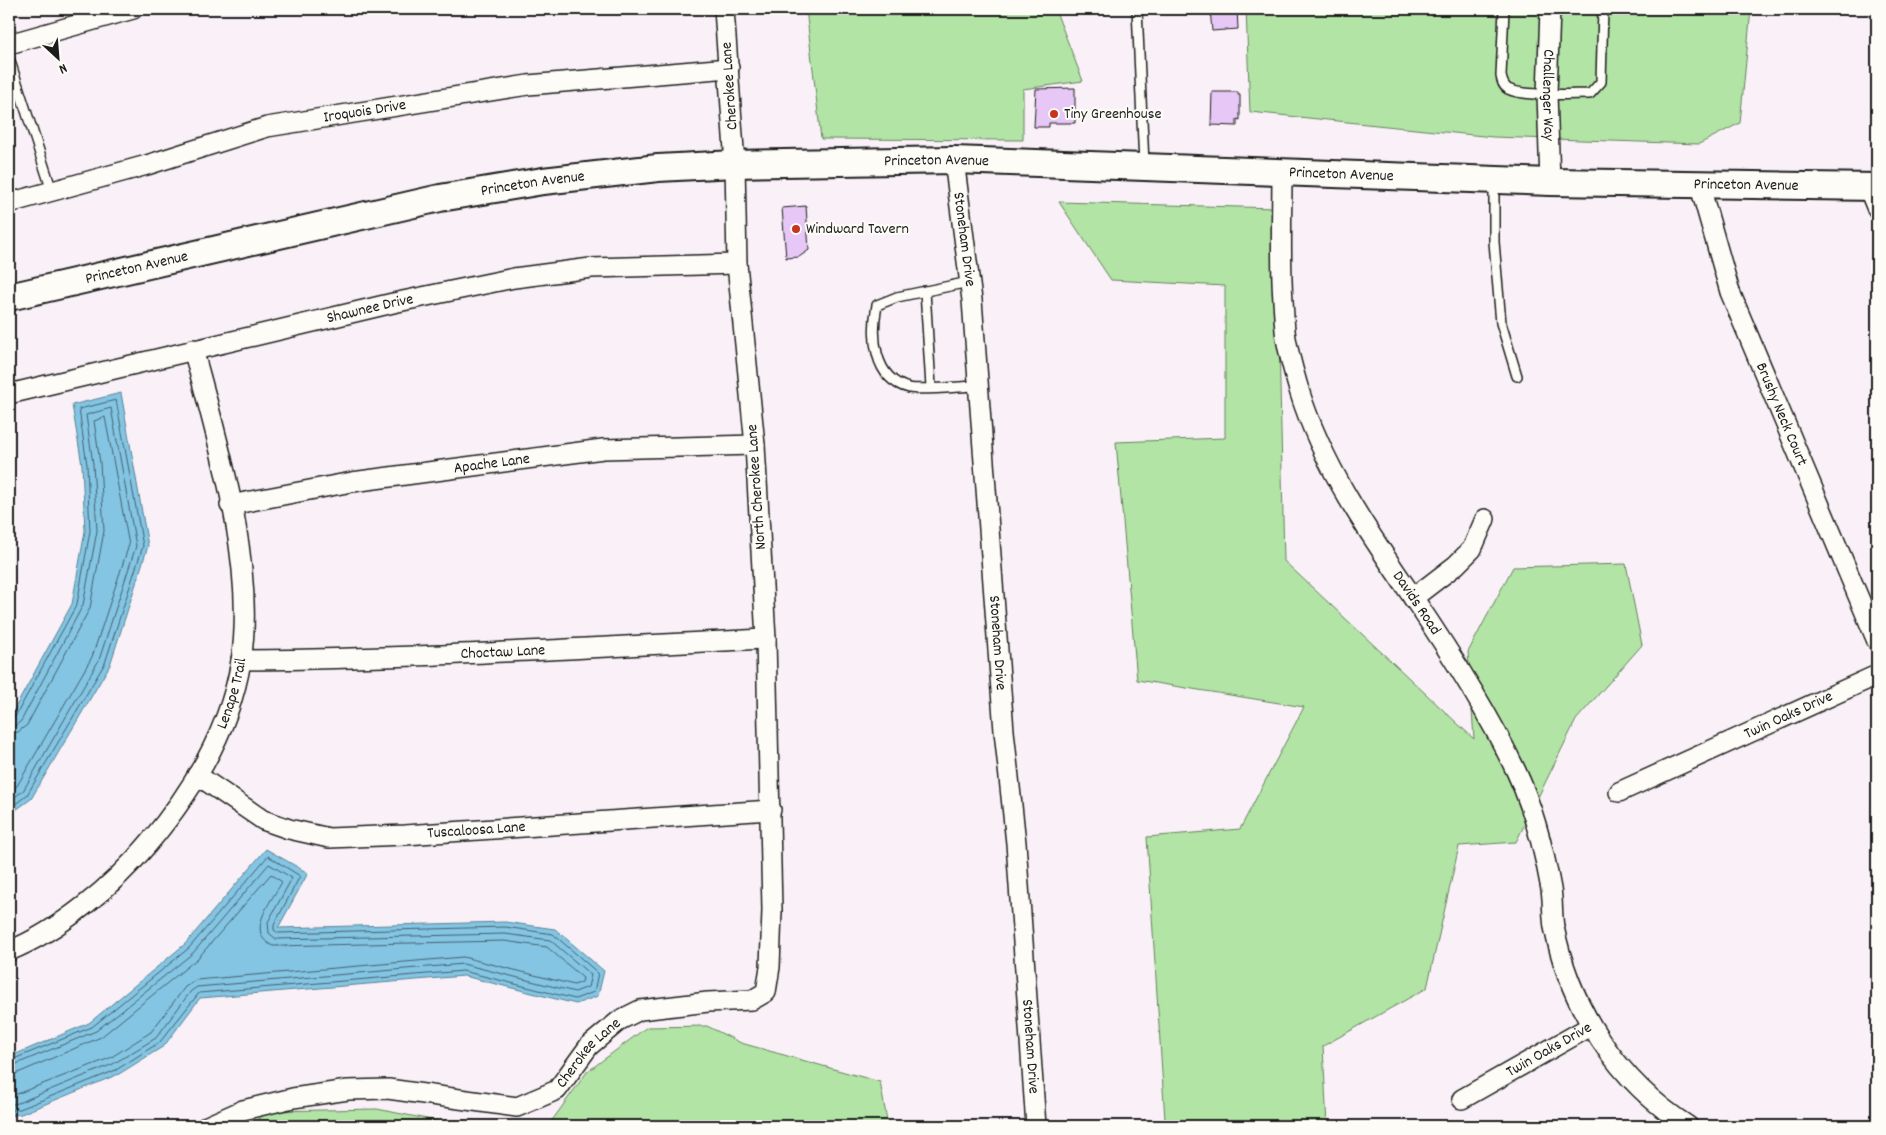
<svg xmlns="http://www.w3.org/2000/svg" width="1886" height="1135" viewBox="0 0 1886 1135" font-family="Dekko,sans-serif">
	<rect width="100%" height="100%" fill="#f9f1f7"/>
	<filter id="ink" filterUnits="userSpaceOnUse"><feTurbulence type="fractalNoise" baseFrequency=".02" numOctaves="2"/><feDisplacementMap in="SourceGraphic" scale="10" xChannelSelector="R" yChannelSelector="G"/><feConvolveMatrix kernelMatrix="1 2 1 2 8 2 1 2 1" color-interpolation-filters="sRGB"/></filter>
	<g filter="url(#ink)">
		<g fill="#b2e4a5" stroke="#678060">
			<polygon points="806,9 1055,9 1083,81 1023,89 1023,140 821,139"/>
			<polygon points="1246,9 1751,9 1740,123 1699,144 1493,137 1250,112"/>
			<polygon points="1059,202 1276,208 1284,561 1474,739 1468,652 1513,567 1626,564 1642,645 1576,720 1516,842 1459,846 1427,988 1323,1046 1327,1126 1160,1126 1165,1120 1147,837 1240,829 1304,707 1137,680 1116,442 1225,438 1225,286 1111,280"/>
			<polygon points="707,1026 741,1043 880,1082 888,1126 548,1126 587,1072 647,1027"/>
			<polygon points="377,1109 462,1126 246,1126 271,1111"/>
		</g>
		<g fill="#83c5e3" stroke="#5a8193">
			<polygon points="121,393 148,546 110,665 31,799 9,815 9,719 72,604 85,531 82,465 72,405"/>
			<polygon points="266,849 308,873 278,928 505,922 555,929 604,971 598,996 576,1004 464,976 200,998 164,1046 119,1074 21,1114 9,1116 9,1057 89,1023 185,944"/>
		</g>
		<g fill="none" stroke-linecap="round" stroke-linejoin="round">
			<g stroke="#45606c" stroke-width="1">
				<polyline points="9,720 15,717 77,604 90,531 87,465 79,409 116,400 143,546 105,663 27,795 9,809"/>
				<polyline points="9,727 15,726 21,721 83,605 97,531 93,464 86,415 111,408 136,546 99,660 23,791 9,801"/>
				<polyline points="9,734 18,732 27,725 90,608 104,531 100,463 94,421 105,417 129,545 92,657 17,786 9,792"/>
				<polyline points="9,1061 92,1027 189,948 268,856 300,876 274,925 274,930 278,933 505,927 553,934 598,973 594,992 575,999 463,971 199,993 160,1042 116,1070 20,1109 9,1111"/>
				<polyline points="9,1067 96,1031 193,953 269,864 292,878 268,922 269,933 276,939 505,934 550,940 591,975 588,987 575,992 463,964 197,987 191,991 156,1038 113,1064 18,1103 9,1105"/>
				<path d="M9,1075L18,1073L101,1037L198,958L271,874L282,882C272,900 244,933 273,946L504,941L547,947L583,978L582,982L574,985L463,957L196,980L185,987L151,1032L110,1058L9,1097"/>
			</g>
		</g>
		<g fill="#e7c7f5" stroke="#1c1c1c">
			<polygon points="1210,9 1237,9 1238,29 1212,31"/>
			<polygon points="1075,88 1075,123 1049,123 1049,127 1034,127 1036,89"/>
			<polygon points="1212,92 1238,92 1238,95 1240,95 1240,120 1237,119 1237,126 1211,125"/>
			<polygon points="806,206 809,250 799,257 786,258 782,208"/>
		</g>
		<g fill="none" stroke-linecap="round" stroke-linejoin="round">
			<defs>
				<g id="service">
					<polyline points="1137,9 1144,164"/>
					<path d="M1504,9L1501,76C1502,81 1503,86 1508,89C1523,97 1571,94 1590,94L1601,82L1603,9"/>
					<polyline points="9,58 52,191"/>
					<polyline points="1494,182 1494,242 1501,323 1517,376"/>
					<path d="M969,282L897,297L877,305C871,335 873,379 909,388C922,391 963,386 978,386"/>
					<polyline points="925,291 931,387"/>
				</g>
				<g id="minor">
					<path id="s1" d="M1550,9L1547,94L1550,182"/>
					<polyline points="9,44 133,9"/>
					<path id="s2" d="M954,160L972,300L1004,731L1016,843L1036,1126"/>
					<path id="s3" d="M1282,172C1282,215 1280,258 1283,301C1284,313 1284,326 1286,338C1289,355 1294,373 1299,390C1322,465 1368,532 1412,596C1450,652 1487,710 1516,771C1533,807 1544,850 1551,889C1553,902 1552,915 1554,927C1570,1008 1618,1082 1688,1126"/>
					<path id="s4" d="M1699,183L1730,292L1877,641"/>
					<polyline points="1868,187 1877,209"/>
					<path id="s5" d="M9,203L147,165L267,127L528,85L729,68"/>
					<path id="s6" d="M9,394L393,303L514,278L591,268L737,264"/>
					<path id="s7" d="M230,505L352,482L603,449L755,445"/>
					<polyline points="1413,598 1456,565 1472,549 1485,519"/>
					<path id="s8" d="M241,660C416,659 591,647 766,639"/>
					<path id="s9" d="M197,775L263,820L289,829L329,838L405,835L771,810"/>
					<path id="s10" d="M1619,792L1877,675"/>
					<path id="s11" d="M9,951C59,931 114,885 148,844C192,792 230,729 241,661C256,565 218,442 193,349"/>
					<path id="s12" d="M1462,1099L1591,1026"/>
					<path id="s13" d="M207,1126L243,1110L293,1098L348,1090L388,1089L517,1107L557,1090L589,1046L620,1020L640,1010L708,1002L752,1000L766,992L770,967L772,910L766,639L755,445L737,264L735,164L724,9"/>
				</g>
				<g id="secondary">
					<path id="s14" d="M9,297L440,198L543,181L658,168L735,164L954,160L1550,182L1877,187"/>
				</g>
			</defs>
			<use href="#service" stroke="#1c1c1c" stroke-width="12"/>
			<use href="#minor" stroke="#1c1c1c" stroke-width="22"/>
			<use href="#secondary" stroke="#1c1c1c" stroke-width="30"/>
			<use href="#service" stroke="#fdfcf7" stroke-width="9"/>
			<use href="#minor" stroke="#fdfcf7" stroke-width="19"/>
			<use href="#secondary" stroke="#fdfcf7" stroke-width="26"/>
		</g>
	</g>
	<g fill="#c8321e" stroke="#fdfcf7" stroke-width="2">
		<circle cx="1054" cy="114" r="5"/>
		<circle cx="796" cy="229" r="5"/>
	</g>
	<g text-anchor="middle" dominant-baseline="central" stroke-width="4" stroke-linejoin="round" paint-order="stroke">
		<g font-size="16" fill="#1c1c1c" stroke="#fdfcf7">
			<text transform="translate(730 86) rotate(-94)">Cherokee Lane</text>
			<text stroke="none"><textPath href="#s1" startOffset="86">Challenger Way</textPath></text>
			<text stroke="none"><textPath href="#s5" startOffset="368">Iroquois Drive</textPath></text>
			<text stroke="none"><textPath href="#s14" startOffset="941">Princeton Avenue</textPath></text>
			<text stroke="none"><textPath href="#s14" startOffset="1346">Princeton Avenue</textPath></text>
			<text stroke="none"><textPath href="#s14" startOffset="536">Princeton Avenue</textPath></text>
			<text stroke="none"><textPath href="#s14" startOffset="1751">Princeton Avenue</textPath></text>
			<text stroke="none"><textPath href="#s2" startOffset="80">Stoneham Drive</textPath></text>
			<text stroke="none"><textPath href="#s14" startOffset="131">Princeton Avenue</textPath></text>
			<text stroke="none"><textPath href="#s6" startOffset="371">Shawnee Drive</textPath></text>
			<text stroke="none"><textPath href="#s4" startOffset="246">Brushy Neck Court</textPath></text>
			<text stroke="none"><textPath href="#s7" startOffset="265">Apache Lane</textPath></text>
			<text transform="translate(757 487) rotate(-94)">North Cherokee Lane</text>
			<text stroke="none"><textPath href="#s3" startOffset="464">Davids Road</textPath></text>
			<text stroke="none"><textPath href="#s2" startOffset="485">Stoneham Drive</textPath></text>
			<text stroke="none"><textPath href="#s8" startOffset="262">Choctaw Lane</textPath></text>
			<text stroke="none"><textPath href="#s11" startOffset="351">Lenape Trail</textPath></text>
			<text stroke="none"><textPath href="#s10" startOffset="186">Twin Oaks Drive</textPath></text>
			<text stroke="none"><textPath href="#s9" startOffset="296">Tuscaloosa Lane</textPath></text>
			<text stroke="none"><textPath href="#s2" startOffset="890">Stoneham Drive</textPath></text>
			<text stroke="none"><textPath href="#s13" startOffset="409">Cherokee Lane</textPath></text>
			<text stroke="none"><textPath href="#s12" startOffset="100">Twin Oaks Drive</textPath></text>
		</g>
		<g font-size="16" fill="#1c1c1c" stroke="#fdfcf7" text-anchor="start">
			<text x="1064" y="114">Tiny Greenhouse</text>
			<text x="806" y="229">Windward Tavern</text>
		</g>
	</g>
	<rect width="1886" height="1135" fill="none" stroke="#fdfcf7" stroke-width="30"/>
	<rect x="15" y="15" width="1856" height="1105" fill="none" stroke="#1c1c1c" stroke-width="2" filter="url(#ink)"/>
	<g transform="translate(58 58) rotate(154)" stroke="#fdfcf7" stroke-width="4" paint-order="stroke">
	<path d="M0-4L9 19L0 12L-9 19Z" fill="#1c1c1c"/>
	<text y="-8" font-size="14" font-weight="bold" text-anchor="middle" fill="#1c1c1c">N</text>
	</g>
</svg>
